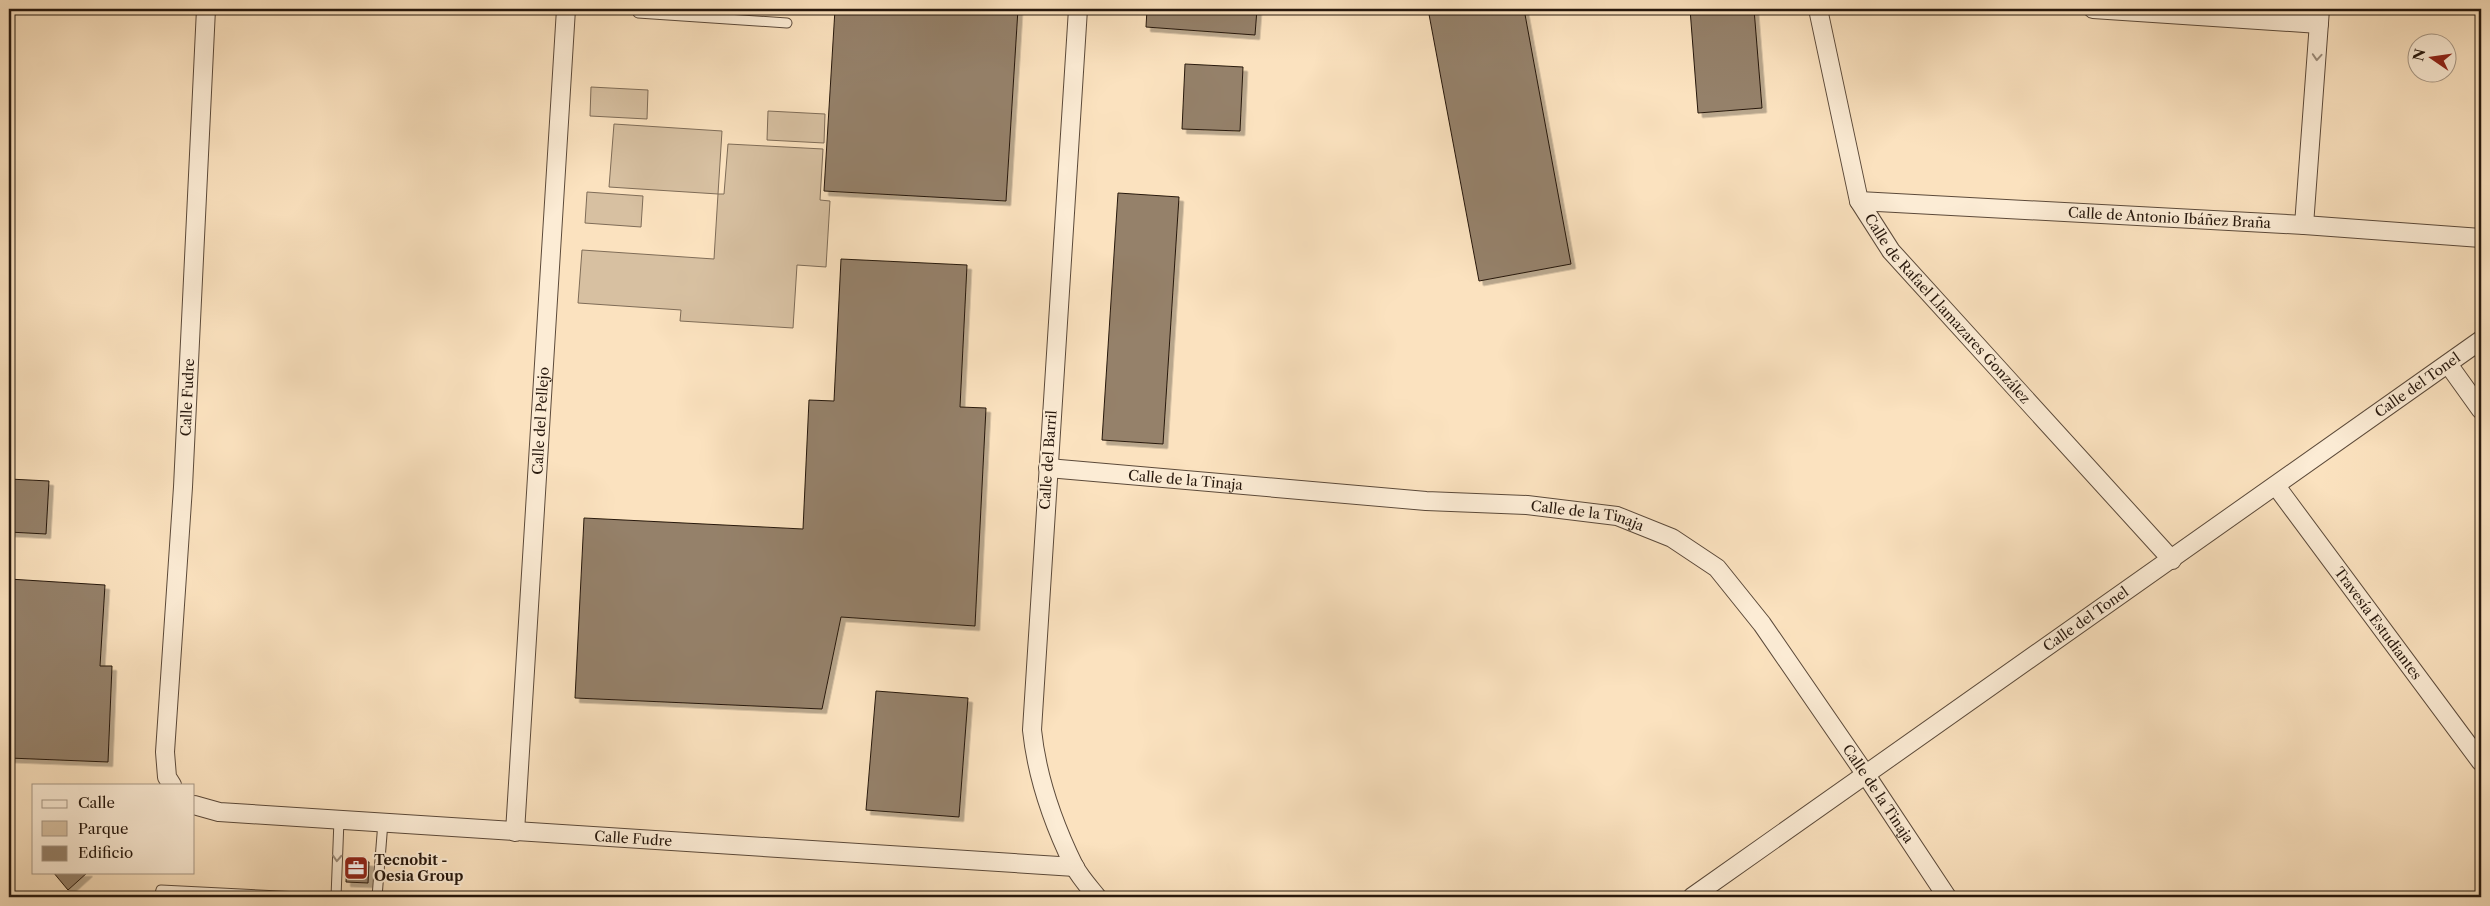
<svg xmlns="http://www.w3.org/2000/svg" width="2490" height="906" viewBox="0 0 2490 906" font-family="'Libre Caslon Text',serif">
	<defs>
		<filter id="shadow"><feDropShadow dx="4.5" dy="4.5" stdDeviation="0" flood-color="#0004"/></filter>
	</defs>
	<rect width="100%" height="100%" fill="#fbe2bf"/>
	<filter id="stains"><feTurbulence type="fractalNoise" baseFrequency=".004" numOctaves="4"/><feColorMatrix values="0 0 0 0 .2 0 0 0 0 .09 0 0 0 0 .02 0 0 0 .5 -.17"/></filter>
	<radialGradient id="worn" r=".72"><stop offset=".6" stop-color="#630" stop-opacity="0"/><stop offset="1" stop-color="#630" stop-opacity=".3"/></radialGradient>
	<g fill="#d7c0a1" stroke="#7f6c57">
		<polygon points="591,87 648,90 647,119 590,116"/>
		<polygon points="768,111 825,114 824,143 767,140"/>
		<polygon points="614,124 722,131 718,194 724,194 728,144 823,149 820,200 830,201 826,267 797,265 793,328 680,321 681,310 578,303 582,250 714,259 718,194 609,187"/>
		<polygon points="587,192 643,196 641,227 585,223"/>
	</g>
	<g fill="#95816a" stroke="#27180d" filter="url(#shadow)">
		<polygon points="835,9 1018,9 1006,201 824,191"/>
		<polygon points="1147,9 1257,9 1255,35 1146,27"/>
		<polygon points="1428,9 1524,9 1571,264 1479,281"/>
		<polygon points="1690,9 1754,9 1762,108 1698,113"/>
		<polygon points="1185,64 1243,67 1240,131 1182,129"/>
		<polygon points="1118,193 1179,197 1163,444 1102,440"/>
		<polygon points="841,259 967,265 960,407 986,408 975,626 841,617 822,709 575,698 584,518 803,529 809,400 834,401"/>
		<polygon points="9,479 49,481 46,534 9,532"/>
		<polygon points="9,579 105,585 100,666 112,666 108,762 9,758"/>
		<polygon points="876,691 968,698 959,817 866,810"/>
		<polygon points="347,860 369,862 368,883 346,882"/>
		<polygon points="53,872 88,872 68,890"/>
	</g>
	<g fill="none" stroke-linecap="round" stroke-linejoin="round">
		<defs>
			<g id="lane">
				<polyline points="638,13 787,23"/>
				<polyline points="159,897 161,890 299,897"/>
				<polyline points="336,897 339,820"/>
				<polyline points="377,897 383,822"/>
			</g>
			<g id="street">
				<path d="M1078,9L1032,730C1037,778 1053,823 1074,866C1080,877 1089,887 1097,897"/>
				<path id="s1" d="M1818,9L1859,201L1891,251L2172,560"/>
				<polyline points="2093,9 2319,24"/>
				<path id="s2" d="M1859,201L2304,225L2481,238"/>
				<polyline points="2304,225 2320,9"/>
				<polyline points="2448,364 2481,410"/>
				<path id="s3" d="M1048,468L1426,501L1527,505L1617,516L1672,538L1717,568L1762,624L1866,775L1947,897"/>
				<path id="s4" d="M2276,486L2481,762"/>
				<path id="s5" d="M172,785L167,777L165,752L183,487L206,9"/>
				<path id="s6" d="M194,805L219,812L1075,867"/>
				<path id="s7" d="M515,832L566,9"/>
				<path id="s8" d="M1692,897L2481,340"/>
			</g>
		</defs>
		<use href="#lane" stroke="#5c4a3a" stroke-width="11"/>
		<use href="#street" stroke="#5c4a3a" stroke-width="20"/>
		<use href="#lane" stroke="#fcecd5" stroke-width="9"/>
		<use href="#street" stroke="#fcecd5" stroke-width="18"/>
	</g>
	<defs><path id="oneway-chevron" d="M-2-3.5L2.5 0L-2 3.5" fill="none" stroke-width="1.6" stroke-linecap="round" stroke-linejoin="round" transform="scale(1.25)"/></defs>
	<g stroke="#9c8d7b">
		<use href="#oneway-chevron" transform="translate(2317 57) rotate(94)"/>
		<use href="#oneway-chevron" transform="translate(337 858) rotate(93)"/>
	</g>
	<defs>
		<symbol id="office-square" viewBox="-11 -11 22 22"><rect x="-9" y="-9" width="18" height="18" rx="4" fill="#8f2418" stroke="#fcecd5"/><path d="M-6-3h4V-5.5h4V-3h4V5H-6ZM-1-4.5V-3h2v-1.5ZM-6 0V1H6V0Z" fill="#fff"/></symbol>
	</defs>
	<g fill-rule="evenodd">
		<use href="#office-square" x="342" y="854" width="28" height="28"/>
	</g>
	<g text-anchor="middle" dominant-baseline="central" stroke-width="4" stroke-linejoin="round" paint-order="stroke">
		<g font-size="14" fill="#27180d" stroke="#fcecd5">
			<text stroke="none"><textPath href="#s2" startOffset="311">Calle de Antonio Ibáñez Braña</textPath></text>
			<text stroke="none"><textPath href="#s1" startOffset="336">Calle de Rafael Llamazares González</textPath></text>
			<text stroke="none"><textPath href="#s8" startOffset="888">Calle del Tonel</textPath></text>
			<text stroke="none"><textPath href="#s5" startOffset="390">Calle Fudre</textPath></text>
			<text stroke="none"><textPath href="#s7" startOffset="412">Calle del Pellejo</textPath></text>
			<text transform="translate(1048 460) rotate(-86)">Calle del Barril</text>
			<text stroke="none"><textPath href="#s3" startOffset="138">Calle de la Tinaja</textPath></text>
			<text stroke="none"><textPath href="#s3" startOffset="542">Calle de la Tinaja</textPath></text>
			<text stroke="none"><textPath href="#s8" startOffset="482">Calle del Tonel</textPath></text>
			<text stroke="none"><textPath href="#s4" startOffset="171">Travesía Estudiantes</textPath></text>
			<text stroke="none"><textPath href="#s3" startOffset="962">Calle de la Tinaja</textPath></text>
			<text stroke="none"><textPath href="#s6" startOffset="441">Calle Fudre</textPath></text>
		</g>
		<g font-size="14" font-weight="bold" fill="#27180d" stroke="#fcecd5" text-anchor="start">
			<text x="374" y="860">Tecnobit -<tspan x="374" dy="16">Oesia Group</tspan></text>
		</g>
	</g>
	<rect width="2490" height="906" fill="none" stroke="#fbe2bf" stroke-width="30"/>
	<rect x="10" y="10" width="2470" height="886" fill="none" stroke="#27180d" stroke-width="2.5"/>
	<rect x="15" y="15" width="2460" height="876" fill="none" stroke="#27180d"/>
	<rect x="32" y="784" width="162" height="90" fill="#fcecd5" stroke="#a79785"/>
	<rect x="42" y="800" width="25" height="8" fill="#fcecd5" stroke="#a79785"/>
	<text x="78" y="808" font-size="15" fill="#27180d">Calle</text>
	<rect x="42" y="821" width="25" height="15" fill="#d7c0a1" stroke="#a79785"/>
	<text x="78" y="834" font-size="15" fill="#27180d">Parque</text>
	<rect x="42" y="846" width="25" height="15" fill="#95816a" stroke="#a79785"/>
	<text x="78" y="858" font-size="15" fill="#27180d">Edificio</text>
	<g transform="translate(2432 58) rotate(283)"><circle r="24" fill="#fcecd5" stroke="#a79785"/>
	<path d="M0-4L9 19L0 12L-9 19Z" fill="#8f2418"/>
	<text y="-8" font-size="14" font-weight="bold" text-anchor="middle" fill="#27180d">N</text>
	</g>
	<rect width="100%" height="100%" filter="url(#stains)"/>
	<rect width="100%" height="100%" fill="url(#worn)"/>
</svg>
